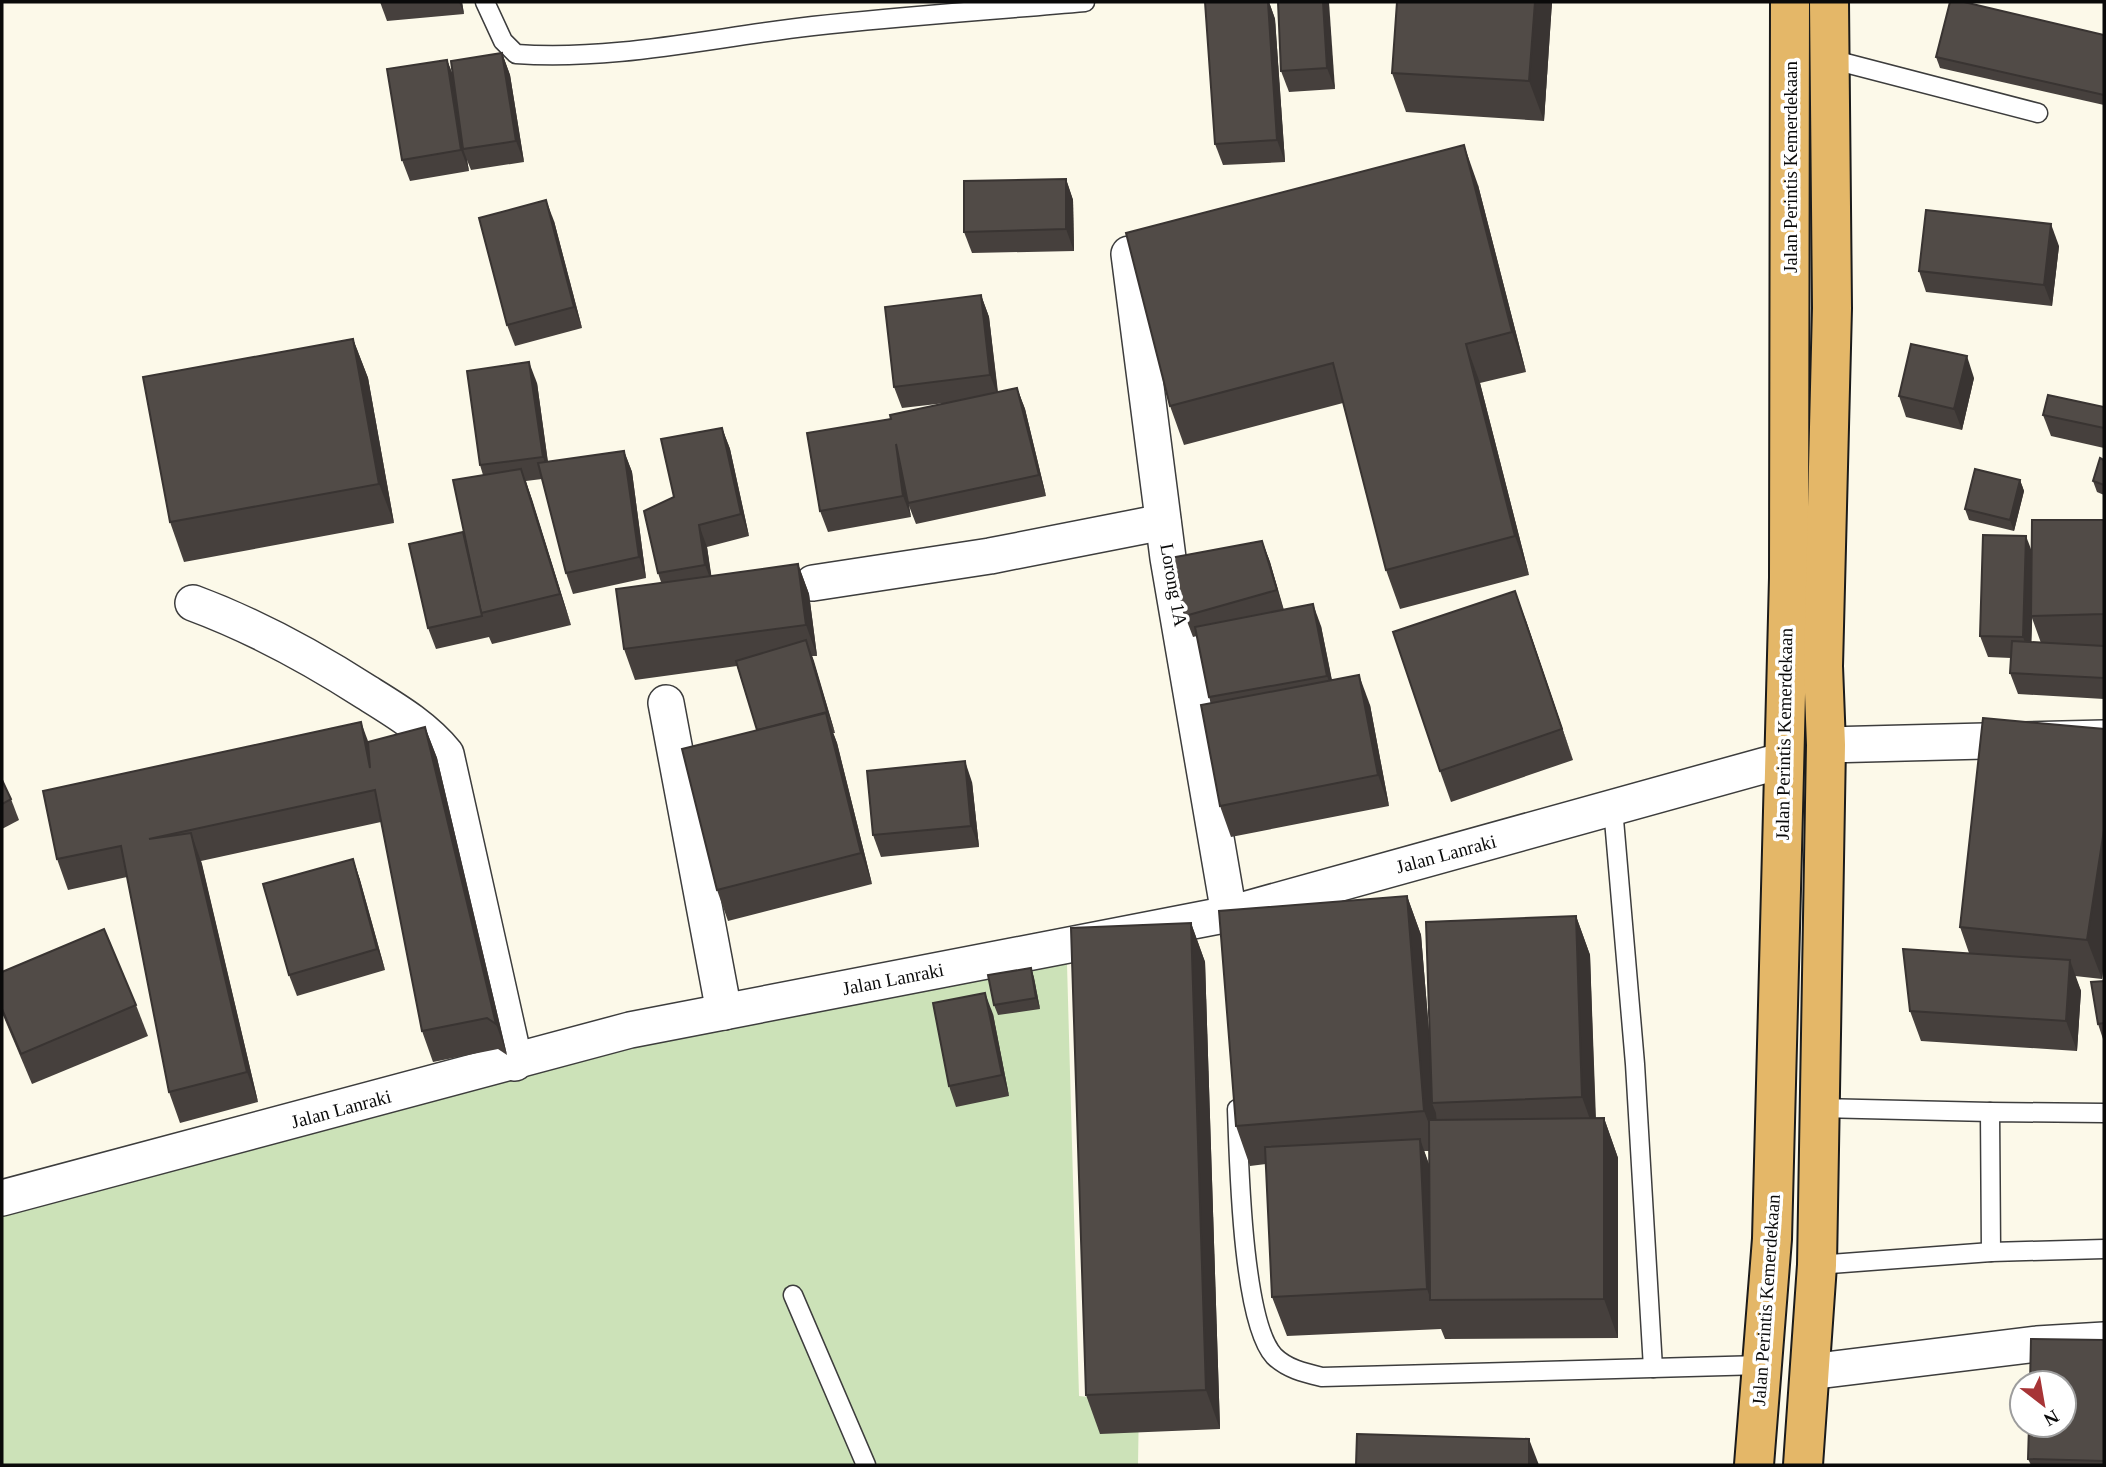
<svg xmlns="http://www.w3.org/2000/svg" width="2106" height="1467" viewBox="0 0 2106 1467" font-family="'Times New Roman',serif">
	<rect width="100%" height="100%" fill="#fcf9e9"/>
	<polygon fill="#cce2b8" points="1067,964 1079,1396 1139,1402 1138,1465 2,1465 2,1186 536,1058"/>
	<g fill="none" stroke-linecap="round" stroke-linejoin="round">
		<defs>
			<g id="service">
				<path d="M485,2L503,41L516,54C616,61 714,37 813,26C904,16 995,10 1085,2"/>
				<polyline points="1830,59 2038,113"/>
				<polyline points="1613,808 1635,1064 1653,1368"/>
				<polyline points="1819,1108 1990,1112"/>
				<path d="M1237,1109C1239,1161 1242,1321 1274,1356C1287,1369 1305,1373 1322,1377L1762,1365"/>
				<polyline points="1991,1252 1990,1112 2104,1113"/>
				<polyline points="1817,1265 1991,1252 2104,1249"/>
				<polyline points="793,1295 866,1465"/>
			</g>
			<g id="minor">
				<polyline points="1129,254 1168,558 1229,914"/>
				<polyline points="813,583 990,556 1163,522"/>
				<path d="M193,603C255,626 310,656 366,692C395,710 424,727 446,754L515,1063"/>
				<polyline points="666,703 724,1012"/>
				<polyline points="1826,745 2104,738"/>
				<polyline points="2,1198 630,1030 1229,914 1784,760"/>
				<polyline points="1809,1372 2037,1344 2104,1340"/>
			</g>
			<g id="trunk">
				<polyline points="1754,1465 1772,1239 1789,578 1790,2"/>
				<polyline points="1803,1465 1817,1265 1826,745 1823,666 1832,308 1829,2"/>
			</g>
		</defs>
		<use href="#service" stroke="#3d3d3d" stroke-width="21"/>
		<use href="#minor" stroke="#3d3d3d" stroke-width="38"/>
		<use href="#trunk" stroke="#1b1b1b" stroke-width="42"/>
		<use href="#service" stroke="#fff" stroke-width="18"/>
		<use href="#minor" stroke="#fff" stroke-width="35"/>
		<use href="#trunk" stroke="#e4b768" stroke-width="38"/>
	</g>
	<g fill="#46403d" fill-rule="evenodd">
		<polygon points="380,2 462,2 464,14 387,21"/>
		<polygon points="1215,2 1269,2 1275,19 1285,162 1223,165 1215,144"/>
		<polygon points="1323,2 1335,89 1289,92 1281,71"/>
		<polygon points="1552,2 1544,121 1406,112 1392,73"/>
		<polygon points="2104,35 2104,105 1940,68 1936,57"/>
		<polygon points="502,53 510,75 524,162 471,170 467,160 469,171 410,181 402,160 447,60 453,75"/>
		<polygon points="1066,179 1073,200 1074,251 972,253 964,232"/>
		<polygon points="1478,185 1526,372 1480,383 1529,575 1400,609 1386,570 1343,403 1184,445 1170,406"/>
		<polygon points="554,221 582,328 515,346 507,325"/>
		<polygon points="2059,246 2052,306 1926,292 1919,271"/>
		<polygon points="981,295 989,317 998,392 1017,388 1025,409 1046,496 916,524 909,506 911,517 828,532 820,511 891,419 954,402 902,408 894,387"/>
		<polygon points="353,339 368,378 394,523 184,562 170,522"/>
		<polygon points="1974,378 1962,430 1906,417 1899,396"/>
		<polygon points="537,383 548,462 624,451 632,472 646,578 573,594 566,573 542,479 526,481 571,625 492,644 489,637 436,649 428,628 463,532 466,541 483,475 480,465"/>
		<polygon points="2104,407 2104,448 2051,436 2043,415"/>
		<polygon points="722,428 730,449 749,536 707,547 711,576 798,564 809,594 817,656 812,656 835,733 833,733 837,743 872,884 728,921 717,890 757,730 737,666 635,680 624,649 661,582 658,573 674,497"/>
		<polygon points="2104,460 2104,495 2097,492 2093,481"/>
		<polygon points="2020,480 2024,491 2014,531 1969,520 1965,509"/>
		<path d="M2104,520V645L2091,646H2104V699L2018,694L2010,673L2011,658L1988,657L1980,636L2032,551ZM2032,618L2041,643L2031,642Z"/>
		<polygon points="1262,541 1270,562 1284,610 1321,626 1332,680 1370,705 1389,806 1231,837 1220,806 1211,703 1209,697 1197,636 1193,637 1185,616"/>
		<polygon points="1526,621 1573,760 1451,802 1440,771"/>
		<polygon points="425,727 437,758 507,1055 498,1049 433,1062 422,1031 381,822 201,861 258,1102 180,1123 169,1092 127,877 68,890 57,859 368,742"/>
		<polygon points="2104,729 2104,962 2102,979 2075,976 2081,991 2077,1051 1921,1041 1910,1011 1969,953 1960,927"/>
		<polygon points="2,780 11,799 19,820 2,829"/>
		<polygon points="972,782 979,847 881,857 873,835"/>
		<polygon points="353,859 360,880 385,970 297,996 289,975"/>
		<path d="M1407,896L1421,935L1430,1043L1576,916L1590,955L1596,1119L1604,1118L1618,1158V1338L1445,1339L1441,1329L1287,1336L1272,1297L1266,1164L1250,1166L1236,1126ZM1424,1151H1429V1165Z"/>
		<polygon points="1191,923 1205,962 1220,1429 1100,1434 1086,1395"/>
		<polygon points="1031,968 1034,978 1040,1009 998,1015 994,1005"/>
		<polygon points="2,972 136,1005 148,1036 32,1084 2,1013"/>
		<polygon points="2104,981 2104,1042 2098,1024"/>
		<polygon points="993,1014 1009,1096 956,1107 949,1086"/>
		<polygon points="2104,1340 2104,1465 2031,1465 2028,1459"/>
	</g>
	<g fill="#393432">
		<polygon points="459,2 462,2 464,14"/>
		<polygon points="1268,2 1269,2 1275,19 1285,162 1277,140"/>
		<polygon points="1323,2 1329,2 1335,89 1327,68"/>
		<polygon points="1535,2 1552,2 1544,121 1529,81"/>
		<polygon points="502,53 510,75 524,162 516,141"/>
		<polygon points="447,60 455,81 463,149 467,160 469,171 461,150"/>
		<polygon points="1464,145 1478,185 1526,372 1512,332"/>
		<polygon points="1066,179 1073,200 1074,251 1066,229"/>
		<polygon points="546,200 554,221 582,328 574,307"/>
		<polygon points="2051,224 2059,246 2052,306 2044,285"/>
		<polygon points="981,295 989,317 998,396 990,375"/>
		<polygon points="353,339 368,378 394,523 379,484"/>
		<polygon points="1466,344 1480,383 1529,575 1515,536"/>
		<polygon points="1967,356 1974,378 1962,430 1954,409"/>
		<polygon points="529,362 537,383 550,478 543,457"/>
		<polygon points="1017,388 1025,409 1046,496 1039,475"/>
		<polygon points="722,428 730,449 749,536 741,514"/>
		<polygon points="896,444 909,506 911,517 903,496"/>
		<polygon points="624,451 632,472 646,578 639,557"/>
		<polygon points="521,469 532,499 571,625 560,594"/>
		<polygon points="2020,480 2024,491 2014,531 2010,520"/>
		<polygon points="699,525 707,547 713,586 705,565"/>
		<polygon points="2026,536 2034,557 2031,659 2023,637"/>
		<polygon points="1262,541 1270,562 1284,612 1277,590"/>
		<polygon points="798,564 809,594 817,656 806,625"/>
		<polygon points="1515,591 1526,621 1573,760 1562,729"/>
		<polygon points="1313,604 1321,626 1335,697 1327,676"/>
		<polygon points="806,640 814,661 835,733 827,712"/>
		<polygon points="1359,675 1370,705 1389,806 1378,775"/>
		<polygon points="826,713 837,743 872,884 861,853"/>
		<polygon points="361,722 372,752 370,768"/>
		<polygon points="425,727 437,758 507,1055 496,1024"/>
		<polygon points="965,761 972,782 979,847 971,826"/>
		<polygon points="2104,830 2104,962 2102,979 2087,940"/>
		<polygon points="191,833 202,864 258,1102 247,1072"/>
		<polygon points="353,859 360,880 385,970 377,949"/>
		<polygon points="1407,896 1421,935 1435,1103 1432,1103 1436,1113 1439,1150 1424,1111"/>
		<polygon points="1576,916 1590,955 1596,1136 1582,1097"/>
		<polygon points="1191,923 1205,962 1220,1429 1206,1390"/>
		<polygon points="2070,960 2081,991 2077,1051 2066,1021"/>
		<polygon points="1031,968 1034,978 1040,1009 1036,998"/>
		<polygon points="985,993 993,1014 1009,1096 1002,1075"/>
		<polygon points="1604,1118 1618,1158 1618,1338 1604,1299"/>
		<polygon points="1420,1139 1434,1178 1431,1300 1427,1289"/>
		<polygon points="1529,1439 1539,1465 1529,1465"/>
	</g>
	<g fill="#514b47" stroke="#393432" stroke-width="2">
		<polygon points="1205,2 1268,2 1277,140 1215,144"/>
		<polygon points="1278,2 1323,2 1327,68 1281,71"/>
		<polygon points="1397,2 1535,2 1529,81 1392,73"/>
		<polygon points="1950,2 1964,2 2104,35 2104,95 1936,57"/>
		<polygon points="502,53 516,141 463,149 451,61"/>
		<polygon points="447,60 461,150 402,160 387,69"/>
		<polygon points="1464,145 1512,332 1466,344 1515,536 1386,570 1333,363 1170,406 1126,233"/>
		<polygon points="1066,179 1066,229 964,232 964,181"/>
		<polygon points="546,200 574,307 507,325 479,218"/>
		<polygon points="1926,210 2051,224 2044,285 1919,271"/>
		<polygon points="981,295 990,375 894,387 885,307"/>
		<polygon points="353,339 379,484 170,522 143,377"/>
		<polygon points="1911,344 1967,356 1954,409 1899,396"/>
		<polygon points="529,362 543,457 480,465 467,371"/>
		<polygon points="1017,388 1039,475 908,503 896,444 903,496 820,511 807,433 891,419 890,415"/>
		<polygon points="2048,395 2104,407 2104,428 2043,415"/>
		<polygon points="722,428 741,514 699,525 705,565 658,573 644,511 674,497 661,439"/>
		<polygon points="624,451 639,557 566,573 538,463"/>
		<polygon points="2100,458 2104,460 2104,485 2093,481"/>
		<polygon points="521,469 560,594 481,613 453,480"/>
		<polygon points="1975,469 2020,480 2010,520 1965,509"/>
		<polygon points="2032,520 2104,520 2104,614 2031,616"/>
		<polygon points="463,532 482,616 428,628 409,544"/>
		<polygon points="1983,535 2026,536 2023,637 1980,636"/>
		<polygon points="1262,541 1277,590 1185,616 1170,558"/>
		<polygon points="798,564 806,625 624,649 616,589"/>
		<polygon points="1515,591 1562,729 1440,771 1393,632"/>
		<polygon points="1313,604 1327,676 1209,697 1195,627"/>
		<polygon points="806,640 827,712 757,730 736,661"/>
		<polygon points="2012,641 2104,646 2104,678 2010,673"/>
		<polygon points="1359,675 1378,775 1220,806 1201,705"/>
		<polygon points="826,713 861,853 717,890 682,749"/>
		<polygon points="1983,718 2104,729 2104,830 2087,940 1960,927"/>
		<polygon points="361,722 370,768 368,742 425,727 496,1024 487,1018 422,1031 375,790 149,839 191,833 247,1072 169,1092 121,846 57,859 43,791"/>
		<polygon points="965,761 971,826 873,835 867,771"/>
		<polygon points="2,780 11,799 2,804"/>
		<polygon points="353,859 377,949 289,975 263,884"/>
		<polygon points="1407,896 1424,1111 1236,1126 1219,911"/>
		<polygon points="1576,916 1582,1097 1432,1103 1426,922"/>
		<polygon points="1191,923 1206,1390 1086,1395 1071,928"/>
		<polygon points="104,929 136,1005 21,1054 2,1009 2,972"/>
		<polygon points="1903,949 2070,960 2066,1021 1910,1011"/>
		<polygon points="1031,968 1036,998 994,1005 988,975"/>
		<polygon points="2104,981 2104,1023 2098,1024 2091,982"/>
		<polygon points="985,993 1002,1075 949,1086 933,1003"/>
		<polygon points="1604,1118 1604,1299 1430,1300 1429,1120"/>
		<polygon points="1420,1139 1427,1289 1272,1297 1265,1147"/>
		<polygon points="2031,1339 2104,1340 2104,1461 2028,1459 2029,1425 2064,1425 2064,1383 2030,1383"/>
		<polygon points="1357,1434 1529,1439 1529,1465 1356,1465"/>
	</g>
	<g text-anchor="middle" dominant-baseline="central" stroke-width="7" stroke-linejoin="round" paint-order="stroke">
		<g font-size="19" fill="#0a0a0a" stroke="#fff">
			<text transform="translate(1790 167) rotate(-90)">Jalan Perintis Kemerdekaan</text>
			<text transform="translate(1174 585) rotate(80)">Lorong 1A</text>
			<text transform="translate(1784 734) rotate(-89)">Jalan Perintis Kemerdekaan</text>
			<text transform="translate(1446 854) rotate(-15)">Jalan Lanraki</text>
			<text transform="translate(893 979) rotate(-11)">Jalan Lanraki</text>
			<text transform="translate(341 1109) rotate(-15)">Jalan Lanraki</text>
			<text transform="translate(1766 1300) rotate(-86)">Jalan Perintis Kemerdekaan</text>
		</g>
	</g>
	<rect width="2106" height="1467" fill="none" stroke="#0a0a0a" stroke-width="7"/>
	<g transform="translate(2043 1404) rotate(149)"><circle r="33" fill="#ffffff" stroke="#9d9d9d" stroke-width="2"/>
	<path d="M0-5L12 26L0 18L-12 26Z" fill="#a73436"/>
	<text y="-10" font-size="19" font-weight="bold" text-anchor="middle" fill="#0a0a0a">N</text>
	</g>
</svg>
